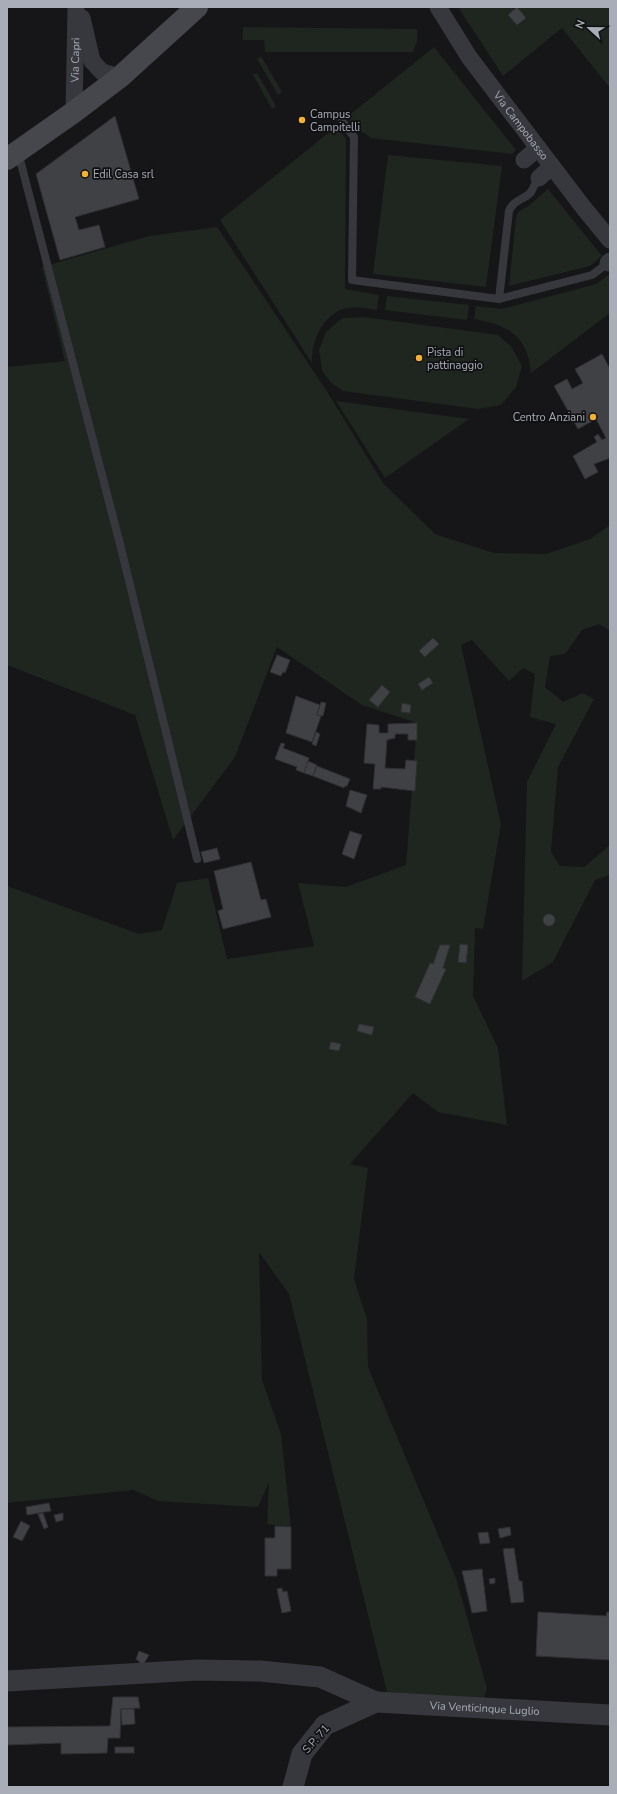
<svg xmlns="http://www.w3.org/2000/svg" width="617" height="1794" viewBox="0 0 617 1794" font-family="'Nunito Sans',sans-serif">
	<rect width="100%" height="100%" fill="#161618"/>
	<g fill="#1e261f">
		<polygon points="458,7 610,7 610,88 562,28 503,76"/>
		<polygon points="243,27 417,29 417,41 413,52 265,52 264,40 243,40"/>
		<polygon points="434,47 516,150 512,154 371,138 355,127 347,117"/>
		<polygon points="261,56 282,92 278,95 257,59"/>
		<polygon points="257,73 276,106 272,109 253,75"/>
		<path d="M337,126L346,139L345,289L379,295L377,310C368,309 356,306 346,308C323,314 311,341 312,363L220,220Z"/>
		<polygon points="388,155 502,166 486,287 373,274"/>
		<polygon points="548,189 602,256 590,266 509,286 516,218 518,212 530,205"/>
		<polygon points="217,227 328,393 383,483 435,534 494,553 546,554 590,539 610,525 610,631 599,624 582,630 565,654 550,656 545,687 563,702 583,693 594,699 558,767 551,852 560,866 584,867 610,845 610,875 595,880 553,962 522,981 527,782 556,724 530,717 535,674 523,668 509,681 472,640 461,645 501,824 483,929 475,928 473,996 498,1048 507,1125 438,1112 413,1093 350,1164 368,1168 354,1279 367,1319 368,1367 456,1578 487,1688 483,1702 387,1692 289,1294 259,1252 262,1380 281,1434 291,1527 267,1524 269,1482 258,1507 158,1501 133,1490 7,1503 7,886 139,934 162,930 177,883 208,878 227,959 314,946 298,883 346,887 406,865 417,723 362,705 277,647 235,757 173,840 135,715 7,665 7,367 65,361 42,267 149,236"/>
		<path d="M610,274V313L531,373C528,336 508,325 474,319L476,306L502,309L596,284Z"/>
		<polygon points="387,296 469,305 467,320 385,310"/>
		<polygon points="364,317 498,335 511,346 522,366 516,387 501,405 478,409 343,391 330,382 322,370 319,350 326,332 342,318"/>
		<polygon points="336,401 469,419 385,478"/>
	</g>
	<g fill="#404145" stroke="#303034">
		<polygon points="517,7 526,18 517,25 508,15"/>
		<polygon points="115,116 139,199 75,217 79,230 99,225 105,247 60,260 36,174"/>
		<polygon points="602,354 610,369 610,458 594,464 598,472 585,479 573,456 597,442 594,437 598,434 602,440 606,438 596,419 578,429 573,420 576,418 574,415 571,416 554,386 567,379 572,389 583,383 575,369"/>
		<polygon points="433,638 439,644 425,657 419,651"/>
		<polygon points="277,655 290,660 285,673 283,672 281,676 270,672"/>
		<polygon points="429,677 433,683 422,690 418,684"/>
		<polygon points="382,685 390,692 378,707 369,700"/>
		<polygon points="296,696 320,705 317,715 321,716 312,742 286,733"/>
		<polygon points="321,702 326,703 323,716 317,715"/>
		<polygon points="402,703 411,705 410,713 401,712"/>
		<polygon points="417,723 417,740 408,740 408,734 395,734 395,738 387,740 385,768 405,769 406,760 417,761 415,791 381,787 381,789 373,789 375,764 364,763 367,724 379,725 379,733 388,733 388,724"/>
		<polygon points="316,732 320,734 316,746 312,744"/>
		<polygon points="281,743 285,744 283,748 309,758 304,773 296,770 297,767 275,759"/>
		<polygon points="308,761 317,765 313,776 304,773"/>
		<polygon points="317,766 350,779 347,786 345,786 344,788 313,776"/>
		<polygon points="350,790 367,795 361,813 346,806"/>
		<polygon points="350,831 362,835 354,859 342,854"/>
		<polygon points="217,848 220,859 204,863 201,852"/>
		<polygon points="251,862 261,900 266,899 271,917 223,929 218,911 223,909 214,871"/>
		<circle cx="549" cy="920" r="6"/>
		<polygon points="460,944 468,945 466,963 458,962"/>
		<polygon points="440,945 450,945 443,968 446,969 430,1004 415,997 430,963 433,964"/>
		<polygon points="359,1024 374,1027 372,1035 357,1031"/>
		<polygon points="331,1042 341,1044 339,1051 329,1049"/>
		<polygon points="49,1503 51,1511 27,1515 26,1507"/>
		<polygon points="43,1513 48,1527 44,1529 38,1514"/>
		<polygon points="63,1513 63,1520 56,1522 54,1515"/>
		<polygon points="21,1521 30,1526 22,1541 13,1537"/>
		<polygon points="275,1526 291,1527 291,1569 277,1569 277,1576 265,1576 265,1538 275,1538"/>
		<polygon points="510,1527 511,1535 500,1538 498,1529"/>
		<polygon points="488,1532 490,1543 480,1544 478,1533"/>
		<polygon points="514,1548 519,1581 522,1581 524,1602 511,1603 503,1549"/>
		<polygon points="482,1569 487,1611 472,1613 462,1571"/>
		<polygon points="495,1578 495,1583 490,1584 489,1579"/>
		<polygon points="282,1588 283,1592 287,1591 291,1611 282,1613 277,1589"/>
		<polygon points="538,1612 606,1616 607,1612 610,1612 610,1660 536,1656"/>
		<polygon points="139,1651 149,1655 143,1665 136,1659"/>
		<polygon points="113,1697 138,1697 140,1708 121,1709 120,1738 108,1738 107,1753 61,1754 61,1743 7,1745 7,1727 110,1726"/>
		<polygon points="121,1709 134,1709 135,1724 122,1725"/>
		<rect x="115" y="1747" width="19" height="6"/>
	</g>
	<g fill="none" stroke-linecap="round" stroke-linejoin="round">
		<g stroke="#37383d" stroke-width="8">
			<polyline points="342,121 354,137 352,280 499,299 592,275 608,263"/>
			<polyline points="18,152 120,544 197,859"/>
			<path d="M499,299L509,211C513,200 524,200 531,192C534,187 535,182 539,178"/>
		</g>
		<g stroke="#37383d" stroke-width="17">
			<path id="s1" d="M438,7L469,57L583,207L610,240"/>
			<polyline points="82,18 92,61 102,72 120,77"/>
			<path id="s2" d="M74,112L76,7"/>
			<polyline points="524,160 538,148"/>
			<polyline points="539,178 552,166"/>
			<polyline points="608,263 610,261"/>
		</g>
		<g stroke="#37383d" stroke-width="21">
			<polyline points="7,1681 197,1670 260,1671 320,1677 376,1702"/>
			<path id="s3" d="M293,1787L302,1754L325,1725L376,1702L610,1715"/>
		</g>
		<polyline stroke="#45474d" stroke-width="22" points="7,159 74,112 120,77 197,7"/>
	</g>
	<g fill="#f2b134" stroke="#111113" stroke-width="1.5">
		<circle cx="302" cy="120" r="4"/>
		<circle cx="85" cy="174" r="4"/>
		<circle cx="419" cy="358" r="4"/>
		<circle cx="593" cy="417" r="4"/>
	</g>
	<g text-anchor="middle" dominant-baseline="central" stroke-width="3.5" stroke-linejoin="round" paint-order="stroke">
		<g font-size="11" fill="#a8adb8" stroke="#111113">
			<text stroke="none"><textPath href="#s2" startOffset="52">Via Capri</textPath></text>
			<text stroke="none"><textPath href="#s1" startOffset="145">Via Campobasso</textPath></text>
			<text stroke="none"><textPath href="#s3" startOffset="236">Via Venticinque Luglio</textPath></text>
			<text transform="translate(316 1739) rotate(-48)">S.P. 71</text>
		</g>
		<g font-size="11" fill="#a8adb8" stroke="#111113" text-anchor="start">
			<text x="310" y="114">Campus<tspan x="310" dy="13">Campitelli</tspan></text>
			<text x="93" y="174">Edil Casa srl</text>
			<text x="427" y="352">Pista di<tspan x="427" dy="13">pattinaggio</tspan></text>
			<text x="585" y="417" text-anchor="end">Centro Anziani</text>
		</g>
	</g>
	<rect width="617" height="1794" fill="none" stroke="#a8adb8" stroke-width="16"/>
	<g transform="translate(589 28) rotate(292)" stroke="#111113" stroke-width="3" paint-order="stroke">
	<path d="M0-3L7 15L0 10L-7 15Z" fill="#a8adb8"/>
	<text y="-6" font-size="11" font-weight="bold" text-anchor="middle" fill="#a8adb8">N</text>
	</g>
</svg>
